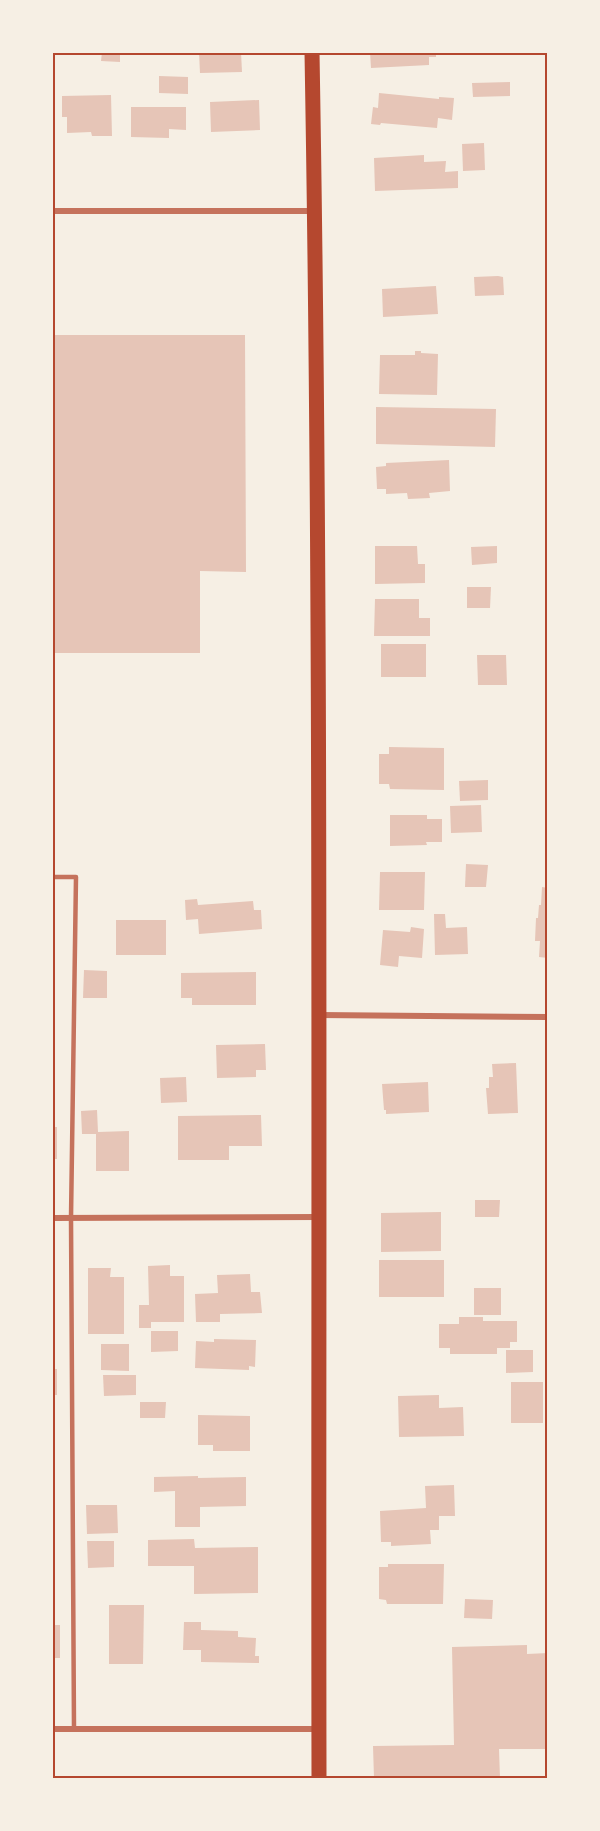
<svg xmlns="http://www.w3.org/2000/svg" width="600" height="1831" viewBox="0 0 600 1831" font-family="Commissioner,sans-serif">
	<rect width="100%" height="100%" fill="#f6efe4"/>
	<g fill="#e6c5b7">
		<polygon points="102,52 120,52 120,62 101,61"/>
		<polygon points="199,52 241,52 242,72 200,73"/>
		<polygon points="370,52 436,52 436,57 429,57 429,65 371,68"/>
		<polygon points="159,76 188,77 188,94 159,93"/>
		<polygon points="510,82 510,96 473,97 472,83"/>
		<polygon points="379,93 439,99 439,97 454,98 452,120 438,118 437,128 381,123 380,125 371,124 373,107 378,108"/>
		<polygon points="111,95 112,136 92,136 91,132 67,133 67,117 62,117 62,96"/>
		<polygon points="259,100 260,130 211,132 210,102"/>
		<polygon points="131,107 186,107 186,130 169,129 169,138 131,137"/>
		<polygon points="484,143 485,170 463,171 462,144"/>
		<polygon points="424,155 424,162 446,161 445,172 458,171 458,188 375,191 374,158"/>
		<polygon points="498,276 503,277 504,295 475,296 474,277"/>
		<polygon points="436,286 438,314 383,317 382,289"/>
		<polygon points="52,335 245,335 246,572 200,571 200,653 52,653"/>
		<polygon points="415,351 421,351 421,353 438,354 437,395 379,394 380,355 415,355"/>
		<polygon points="376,407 496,409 495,447 376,444"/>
		<polygon points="449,460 450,491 429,493 430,498 408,499 407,493 386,494 386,489 377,489 376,467 386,466 386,463"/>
		<polygon points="375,546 417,546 418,564 425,564 425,583 375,584"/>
		<polygon points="497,546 497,563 472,565 471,547"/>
		<polygon points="467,587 491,587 490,608 467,608"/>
		<polygon points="375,599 419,599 419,618 430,618 430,636 374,636"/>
		<rect x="381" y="644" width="45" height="33"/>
		<polygon points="477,655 506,655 507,685 478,685"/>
		<polygon points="389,747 444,748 444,790 390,789 389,784 379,784 379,754 389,754"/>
		<polygon points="488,780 488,800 460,801 459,781"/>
		<polygon points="481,805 482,832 451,833 450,806"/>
		<polygon points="390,815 427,815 427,819 442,819 442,842 426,842 427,845 390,846"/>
		<polygon points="466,864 488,865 486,887 465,887"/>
		<polygon points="380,872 425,872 424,910 379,910"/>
		<polygon points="542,887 548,888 548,958 539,957 540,941 535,941 536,918 538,918 539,905 541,905"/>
		<polygon points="197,899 198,905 253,901 254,910 261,910 262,929 199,934 198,919 186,920 185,900"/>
		<polygon points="434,914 445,914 446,928 467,927 468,954 435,955"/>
		<rect x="116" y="920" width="50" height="35"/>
		<polygon points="411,927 424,929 422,958 399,956 398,967 380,965 383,930 410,932"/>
		<polygon points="84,970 107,971 107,998 83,998"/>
		<polygon points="256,972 256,1005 192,1005 192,998 181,998 181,973"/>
		<polygon points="265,1044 266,1070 256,1070 256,1077 217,1078 216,1045"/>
		<polygon points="516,1063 518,1113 488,1114 486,1088 489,1088 489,1077 493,1077 492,1064"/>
		<polygon points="186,1077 187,1102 161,1103 160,1078"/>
		<polygon points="428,1082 429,1112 386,1114 386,1110 384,1110 382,1084"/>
		<polygon points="97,1110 98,1132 129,1131 129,1171 96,1171 96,1134 82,1134 81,1111"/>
		<polygon points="261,1115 262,1146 229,1146 229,1160 178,1160 178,1116"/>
		<rect x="52" y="1127" width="5" height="32"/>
		<polygon points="475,1200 500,1200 499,1217 475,1217"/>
		<polygon points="441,1212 441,1251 381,1252 381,1213"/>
		<rect x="379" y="1260" width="65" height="37"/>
		<polygon points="170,1265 170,1276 184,1276 184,1322 151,1322 151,1328 139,1328 139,1305 149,1305 148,1266"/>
		<polygon points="88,1268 111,1268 110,1277 124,1277 124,1334 88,1334"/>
		<polygon points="250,1274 251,1292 260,1292 262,1313 220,1314 220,1322 196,1322 195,1294 218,1293 217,1275"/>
		<rect x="474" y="1288" width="27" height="27"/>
		<polygon points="459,1317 483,1317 483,1321 517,1321 517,1342 510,1342 510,1348 497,1348 497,1354 450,1354 450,1348 439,1348 439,1324 459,1324"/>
		<polygon points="151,1331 178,1331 178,1351 151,1352"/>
		<polygon points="214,1339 256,1340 255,1367 249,1366 249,1370 195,1368 196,1341 214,1342"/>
		<polygon points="101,1344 129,1344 129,1371 101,1370"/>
		<polygon points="506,1350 533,1350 533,1372 506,1373"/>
		<rect x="52" y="1369" width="5" height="26"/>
		<polygon points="103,1375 136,1375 136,1395 104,1396"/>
		<rect x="511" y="1382" width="32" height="41"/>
		<polygon points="439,1395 439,1408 463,1407 464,1436 399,1437 398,1396"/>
		<polygon points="140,1402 166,1402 165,1418 140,1418"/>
		<polygon points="198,1415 250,1416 250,1451 213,1451 213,1445 198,1445"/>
		<polygon points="198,1476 198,1478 246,1477 246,1506 200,1507 200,1527 175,1527 175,1491 154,1492 154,1477"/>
		<polygon points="454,1485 455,1516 439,1516 439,1530 430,1530 431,1544 391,1546 391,1542 381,1542 380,1511 426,1508 425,1486"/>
		<polygon points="86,1505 117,1505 118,1533 87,1534"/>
		<polygon points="194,1539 195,1548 258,1547 258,1593 194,1594 194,1566 148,1566 148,1540"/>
		<polygon points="87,1541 114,1541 114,1567 88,1568"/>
		<polygon points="388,1564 444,1564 443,1604 387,1604 386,1600 379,1599 379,1567 388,1567"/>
		<polygon points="465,1599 493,1600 492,1619 464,1618"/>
		<polygon points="109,1605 144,1605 143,1664 109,1664"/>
		<polygon points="184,1622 201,1622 201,1630 238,1631 238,1637 256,1638 255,1656 259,1656 259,1663 201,1662 201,1650 183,1650"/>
		<rect x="52" y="1625" width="8" height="33"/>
		<polygon points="527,1645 527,1654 548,1653 548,1749 499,1749 500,1778 374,1778 373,1746 454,1745 452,1647"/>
	</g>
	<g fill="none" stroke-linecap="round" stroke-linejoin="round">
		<polyline stroke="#c5725c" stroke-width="4.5" points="52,877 76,877 71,1218 74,1729"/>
		<g stroke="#c5725c" stroke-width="6">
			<polyline points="52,211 314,211"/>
			<polyline points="319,1015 548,1017"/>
			<polyline points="52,1218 318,1217"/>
			<polyline points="52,1729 319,1729"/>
		</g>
		<path stroke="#b5482f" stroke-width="15" d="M312,52C322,628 318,1203 319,1778"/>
	</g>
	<rect width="600" height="1831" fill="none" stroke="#f6efe4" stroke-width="108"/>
	<rect x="54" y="54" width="492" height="1723" fill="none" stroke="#b5482f" stroke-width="2"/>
</svg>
